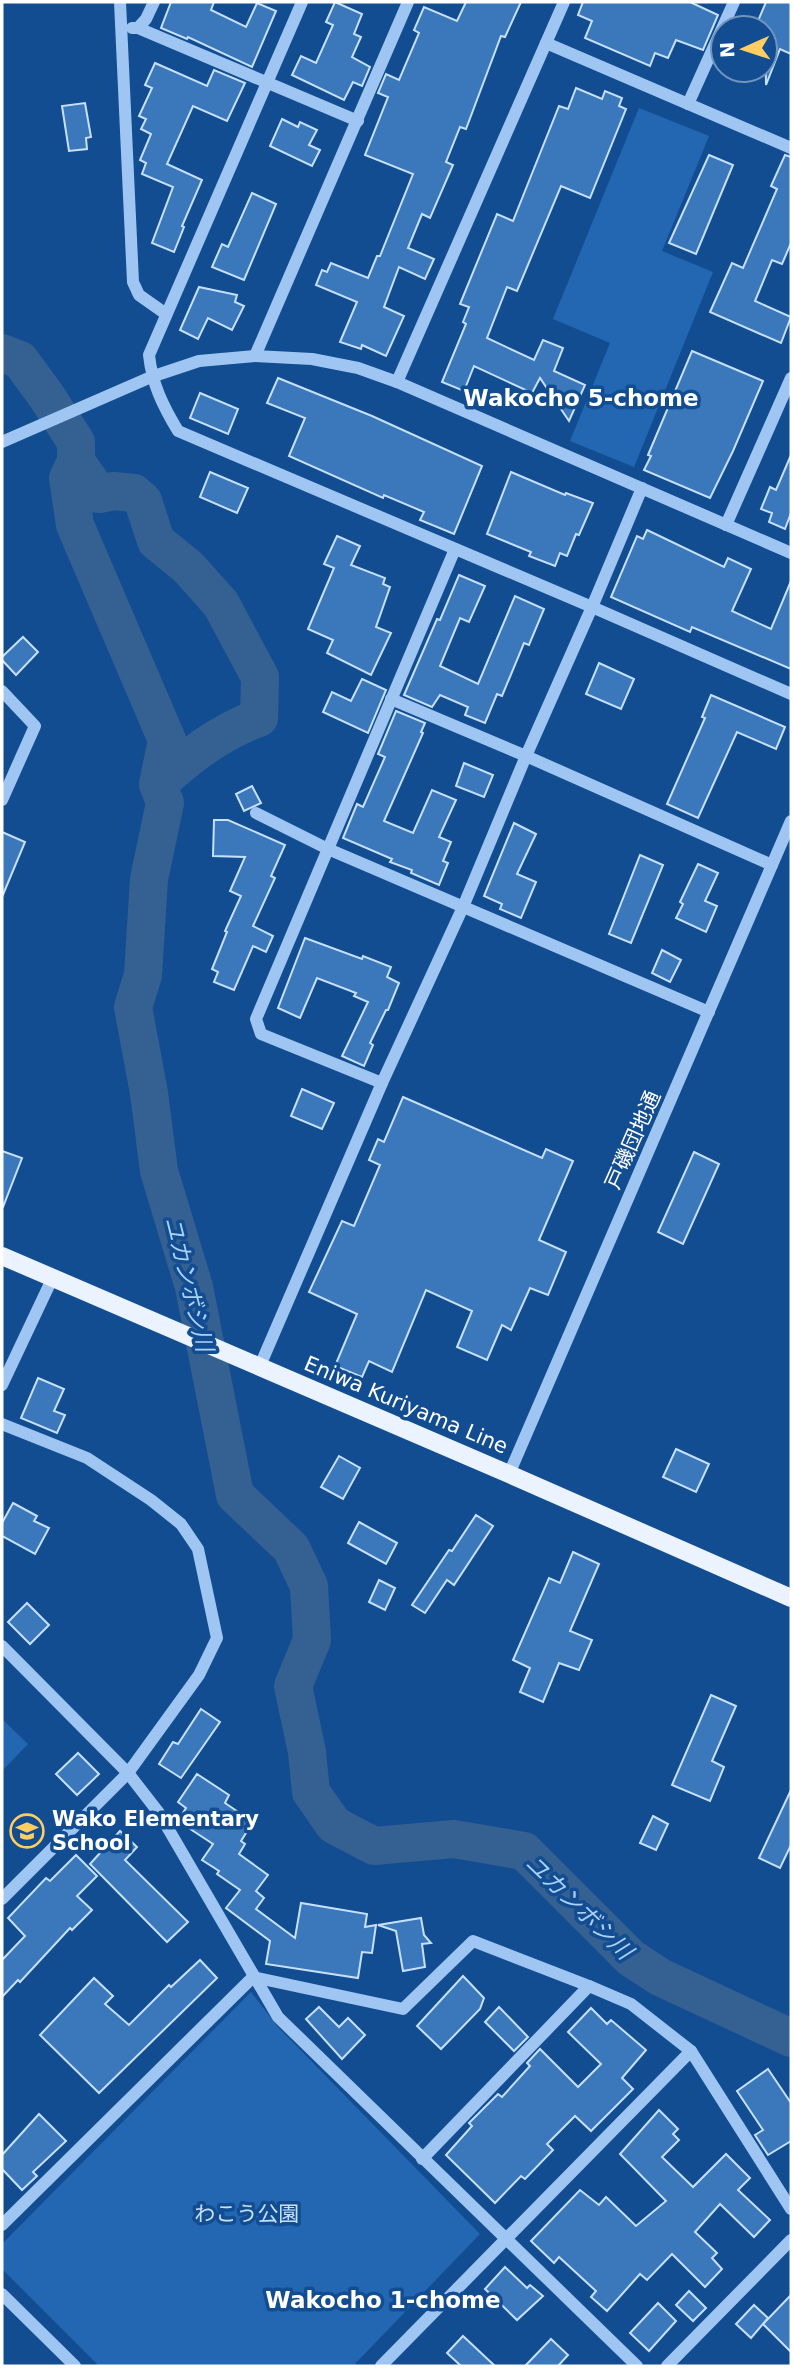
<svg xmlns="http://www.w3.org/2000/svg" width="793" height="2368" viewBox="0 0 793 2368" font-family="'DejaVu Sans','Noto Sans JP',sans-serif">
	<rect width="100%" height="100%" fill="#124d92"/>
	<g fill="#2367b2">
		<polygon points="639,108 709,136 662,251 713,272 634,467 570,441 610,343 553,319"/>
		<polygon points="2,1719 28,1744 2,1771"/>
		<polygon points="251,1992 278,2027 480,2234 353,2366 99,2366 2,2269 2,2244"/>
	</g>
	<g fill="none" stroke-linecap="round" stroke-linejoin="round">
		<g stroke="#356092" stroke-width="38">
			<path d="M2,353L20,360L47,397L76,442V461L99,494L114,491L134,493L143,501L156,541L188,567L221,604L260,677L259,718C221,731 188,757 158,784L165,803L149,879L143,975L133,1007L149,1093L159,1171L194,1287L235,1495L291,1548L309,1586L312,1640L293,1686L307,1752L311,1792L334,1825L374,1846L454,1839L524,1851L631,1958L660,1977L791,2038"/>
			<polyline points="76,461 68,478 75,525 167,740 158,784"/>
		</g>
	</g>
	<g fill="#3a77bb" stroke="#c6e0fd" stroke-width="2">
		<polygon points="171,2 214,2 211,10 246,27 257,3 276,11 252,67 188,37 187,39 161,28"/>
		<polygon points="335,2 362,14 354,34 361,37 352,57 370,67 362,86 353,82 344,100 292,75 301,56 316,63 333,25 326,22"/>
		<polygon points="466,2 521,2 505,37 501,36 466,129 460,127 446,162 453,165 430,218 422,214 408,248 434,259 425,279 399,267 384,307 404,316 386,356 362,345 361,349 340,342 357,302 316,285 322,270 327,272 331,263 368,278 377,256 380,256 413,174 365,155 388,97 378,93 386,74 399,80 419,33 414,30 424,7 457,21"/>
		<polygon points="583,2 690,2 718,15 703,50 676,40 668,58 655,53 650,66 585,38 592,21 578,15"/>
		<polygon points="766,2 791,2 791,54 780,49 766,85 765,28 755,28"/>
		<polygon points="155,63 207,86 214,70 245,83 227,121 193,106 167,164 202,180 182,226 184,227 174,252 152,243 173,187 142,174 146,163 140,160 151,134 141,129 146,119 139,116 152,88 145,85"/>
		<polygon points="576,88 602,99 605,91 622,98 619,106 626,109 590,198 561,186 517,291 507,287 487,338 534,360 543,340 563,348 554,371 585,385 569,421 540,378 532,393 474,366 464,391 442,382 466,324 463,322 469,307 460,304 497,214 513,221 559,106 568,109"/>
		<polygon points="85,103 91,137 86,138 87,149 69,151 62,106"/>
		<polygon points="282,119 298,127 300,122 317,130 309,145 320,150 312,166 270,146"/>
		<polygon points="709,155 733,165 696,254 669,243"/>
		<polygon points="785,155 791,157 791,243 782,264 772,260 755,301 791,317 781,343 710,312 732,263 743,268 777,189 771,186"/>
		<polygon points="252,193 276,204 244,280 212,267 222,244 228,247"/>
		<polygon points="199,287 237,295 235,302 244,306 232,330 208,318 198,339 180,330"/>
		<polygon points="692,351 763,381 733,451 710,498 644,470 651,456 648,455"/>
		<polygon points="278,378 372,416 482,466 454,534 420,520 424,512 384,495 383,498 289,456 305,418 267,403"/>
		<polygon points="200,393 238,409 228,434 190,418"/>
		<polygon points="791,455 791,513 785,529 769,522 772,513 761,509 770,487 776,490"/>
		<polygon points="210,472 248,488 237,513 200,497"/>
		<polygon points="511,472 565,495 566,493 593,503 579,535 576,534 567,556 560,553 555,566 529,556 531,552 487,534"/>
		<polygon points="647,530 724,567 728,558 751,569 732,611 771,629 791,581 791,669 692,627 690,632 611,597 637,536 643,539"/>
		<polygon points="337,536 360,546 351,565 385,578 383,584 390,587 376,627 391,633 371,675 327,653 333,640 308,629 334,568 324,564"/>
		<polygon points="459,575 485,586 469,622 460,618 440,666 478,684 515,596 544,609 529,645 524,643 502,696 497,694 485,723 465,715 468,707 440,695 432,707 404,695 437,619 440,620"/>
		<polygon points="23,637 38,652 16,675 2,660 2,657"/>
		<polygon points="599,663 634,679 621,709 586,694"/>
		<polygon points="362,679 386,690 368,733 323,712 332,692 351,701"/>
		<polygon points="711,695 785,727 776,749 737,732 698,818 667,804 705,718 702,717"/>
		<polygon points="396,711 425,723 421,732 423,733 384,821 413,833 432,790 456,800 439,837 451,842 443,861 448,863 439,885 411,873 412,870 390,862 392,859 343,838 357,804 363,807 385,757 378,754"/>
		<polygon points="464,763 493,775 484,797 456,786"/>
		<polygon points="252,786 261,803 244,811 236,794"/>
		<polygon points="214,820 228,820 285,845 271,876 275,878 253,926 273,936 266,952 253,946 234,990 214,982 218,972 212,969 227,932 225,931 241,896 230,891 245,857 213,856"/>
		<polygon points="514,823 536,834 517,874 536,882 521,918 500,909 502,904 484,896"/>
		<polygon points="2,832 25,842 2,897"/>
		<polygon points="640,855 663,865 631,943 609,934"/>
		<polygon points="698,864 718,873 705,901 717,906 706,932 676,918 683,904 680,902"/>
		<polygon points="305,938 362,959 363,956 391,967 387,977 399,983 388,1010 386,1010 370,1043 373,1045 364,1066 342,1056 368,1002 354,996 356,993 317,978 300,1018 278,1008"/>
		<polygon points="662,950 681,960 670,982 652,973"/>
		<polygon points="302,1089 334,1103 322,1129 291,1116"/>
		<polygon points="403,1097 542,1158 546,1149 573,1161 539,1240 566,1252 548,1295 530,1288 511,1330 502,1325 487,1360 457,1347 472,1311 426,1290 392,1372 369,1361 362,1377 335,1366 357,1314 309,1292 342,1221 354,1226 380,1165 369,1160 378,1139 384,1142"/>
		<polygon points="2,1151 22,1158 3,1207 2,1207"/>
		<polygon points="694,1152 719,1164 683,1244 658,1232"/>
		<polygon points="38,1378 64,1389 54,1411 65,1415 57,1433 21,1418"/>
		<polygon points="676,1449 709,1464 696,1492 663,1477"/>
		<polygon points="339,1456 360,1468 343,1499 321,1487"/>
		<polygon points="13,1503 37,1516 34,1521 49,1528 35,1554 2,1536 2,1523"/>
		<polygon points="476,1515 493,1526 454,1585 447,1580 425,1613 412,1605 449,1550 452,1551"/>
		<polygon points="359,1522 397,1543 386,1564 348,1543"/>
		<polygon points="573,1552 599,1564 570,1631 592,1640 579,1670 559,1663 543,1702 520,1692 530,1668 513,1660 549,1578 560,1583"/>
		<polygon points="379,1580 395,1588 385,1610 369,1602"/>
		<polygon points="27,1603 49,1625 30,1644 8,1622"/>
		<polygon points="711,1695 736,1706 712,1761 724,1767 710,1801 672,1785"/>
		<polygon points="201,1709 220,1722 181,1778 159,1764 173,1742 178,1744"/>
		<polygon points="78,1753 99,1774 77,1795 56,1774"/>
		<polygon points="197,1774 229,1795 225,1803 253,1822 241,1841 245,1844 239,1854 268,1875 256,1891 264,1898 256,1909 295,1938 301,1903 367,1914 365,1927 376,1925 372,1953 362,1952 358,1978 266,1964 270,1941 226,1908 240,1890 217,1874 219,1871 202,1860 213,1844 178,1821 186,1808 178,1802"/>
		<polygon points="791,1790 791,1845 780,1868 759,1858"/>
		<polygon points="653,1816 668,1824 656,1850 640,1843"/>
		<polygon points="120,1831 137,1847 125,1860 188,1922 167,1942 90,1864"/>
		<polygon points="76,1855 97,1876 77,1896 92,1910 72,1930 70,1928 20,1982 18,1980 2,1997 2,1960 25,1936 8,1918 46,1878 50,1881"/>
		<polygon points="421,1918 424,1935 431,1943 422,1944 425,1967 403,1971 396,1931 378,1925"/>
		<polygon points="200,1960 217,1978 99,2093 40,2035 94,1978 113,1996 105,2004 129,2025 169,1985 171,1987"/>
		<polygon points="463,1976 484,1998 480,2009 441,2049 417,2026"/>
		<polygon points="319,2007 339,2027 348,2018 365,2035 342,2059 306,2019"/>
		<polygon points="499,2007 528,2037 514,2051 485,2022"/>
		<polygon points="591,2008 607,2024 611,2020 646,2050 622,2078 633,2089 591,2131 575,2116 547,2144 553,2150 525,2179 521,2176 495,2203 446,2155 472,2126 469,2123 498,2094 502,2097 530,2066 527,2063 540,2049 578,2087 601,2064 568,2032"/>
		<polygon points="768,2069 791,2103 791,2141 768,2155 755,2135 763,2130 737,2091"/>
		<polygon points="659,2110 678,2129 673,2134 679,2140 662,2157 693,2187 726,2154 750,2178 738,2190 770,2220 754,2237 720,2204 695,2232 717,2253 712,2258 722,2269 705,2287 672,2254 647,2280 640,2274 607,2311 591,2297 596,2291 559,2257 554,2263 531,2241 580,2190 599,2205 606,2197 636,2226 666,2201 620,2154"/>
		<polygon points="39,2114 66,2141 33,2172 37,2176 22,2190 2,2169 2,2155"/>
		<polygon points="505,2267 527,2288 530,2285 543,2296 517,2320 485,2289"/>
		<polygon points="689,2291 706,2308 693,2321 676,2305"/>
		<polygon points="791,2295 791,2352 763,2324"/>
		<polygon points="658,2303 676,2321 649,2351 630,2333"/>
		<polygon points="754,2305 768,2318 751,2338 736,2324"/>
		<polygon points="463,2336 495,2366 461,2366 447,2353"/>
		<polygon points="551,2339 568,2355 558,2366 525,2366"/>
	</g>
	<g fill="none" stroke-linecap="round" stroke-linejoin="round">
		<g stroke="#9fc6f2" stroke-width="12">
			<polyline points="120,2 133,282 139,295 166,314"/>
			<path d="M302,2L149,355C152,384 163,406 178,431L592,607L791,694"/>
			<polyline points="132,28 138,28 146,19 154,2"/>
			<polyline points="138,28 358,121"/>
			<polyline points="546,43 791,148"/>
			<polyline points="688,104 734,2"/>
			<polyline points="255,356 408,2"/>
			<polyline points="397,382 564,2"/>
			<polyline points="2,442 151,377 199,361 255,356 312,359 358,368 397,382 791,553"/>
			<polyline points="726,525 791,378"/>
			<polyline points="2,691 35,726 2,800"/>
			<polyline points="391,699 526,756 772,865"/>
			<polyline points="256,813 328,849 709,1012"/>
			<polyline points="382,1083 261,1034 256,1019 455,549"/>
			<polyline points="259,1368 382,1083 463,907 526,756 592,607 642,488"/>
			<polyline points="2,1385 53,1277"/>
			<polyline points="2,1424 87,1458 151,1500 181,1524 198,1549 217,1638 199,1675 128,1773 2,1899"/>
			<polyline points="509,1474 791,821"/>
			<polyline points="2,1646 128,1773 159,1813 278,2017 637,2366"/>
			<polyline points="422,2159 589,1986"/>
			<polyline points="2,2225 253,1977 403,2009 473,1941 589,1986 631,2004 691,2051 791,2209"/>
			<polyline points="2,2294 75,2366"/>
			<polyline points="381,2366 691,2051"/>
			<polyline points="667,2366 791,2240"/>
		</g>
		<polyline stroke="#eaf3ff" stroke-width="18" points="2,1256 509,1474 791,1598"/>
	</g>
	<defs>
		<symbol id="school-ring" viewBox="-11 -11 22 22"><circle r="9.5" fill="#124d92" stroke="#ffcd60" stroke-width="1.5"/><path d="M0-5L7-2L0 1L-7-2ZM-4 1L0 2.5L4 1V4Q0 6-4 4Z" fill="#ffcd60"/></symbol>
	</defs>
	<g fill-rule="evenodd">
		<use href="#school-ring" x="8" y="1812" width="38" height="38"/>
	</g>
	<g text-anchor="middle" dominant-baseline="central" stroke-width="7" stroke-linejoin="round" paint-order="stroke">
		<g font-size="21" fill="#fff" stroke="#124d92">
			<text transform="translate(633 1140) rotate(-66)">戸磯団地通</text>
			<text transform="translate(406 1405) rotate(23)">Eniwa Kuriyama Line</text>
		</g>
		<g font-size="21" font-weight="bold" fill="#fff" stroke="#124d92" text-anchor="start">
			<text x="52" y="1819">Wako Elementary<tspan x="52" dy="24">School</tspan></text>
		</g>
		<g font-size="21" fill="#c6e0fd" stroke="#124d92">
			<text x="247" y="2214">わこう公園</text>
		</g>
		<g font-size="23" font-weight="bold" fill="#fff" stroke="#124d92">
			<text x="581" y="398">Wakocho 5-chome</text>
			<text x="383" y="2300">Wakocho 1-chome</text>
		</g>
		<g font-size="23" font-style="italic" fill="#abd0f9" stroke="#124d92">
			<text transform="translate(189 1284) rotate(76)">ユカンボシ川</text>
			<text transform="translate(579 1907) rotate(44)">ユカンボシ川</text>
		</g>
	</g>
	<rect width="793" height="2368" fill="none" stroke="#ffffff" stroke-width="7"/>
	<g transform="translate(744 49) rotate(267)"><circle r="33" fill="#124d92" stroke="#7194be" stroke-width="2"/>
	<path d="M0-5L12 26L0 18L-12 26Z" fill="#ffcd60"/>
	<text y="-10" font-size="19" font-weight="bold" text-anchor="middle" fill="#ffffff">N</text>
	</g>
</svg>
